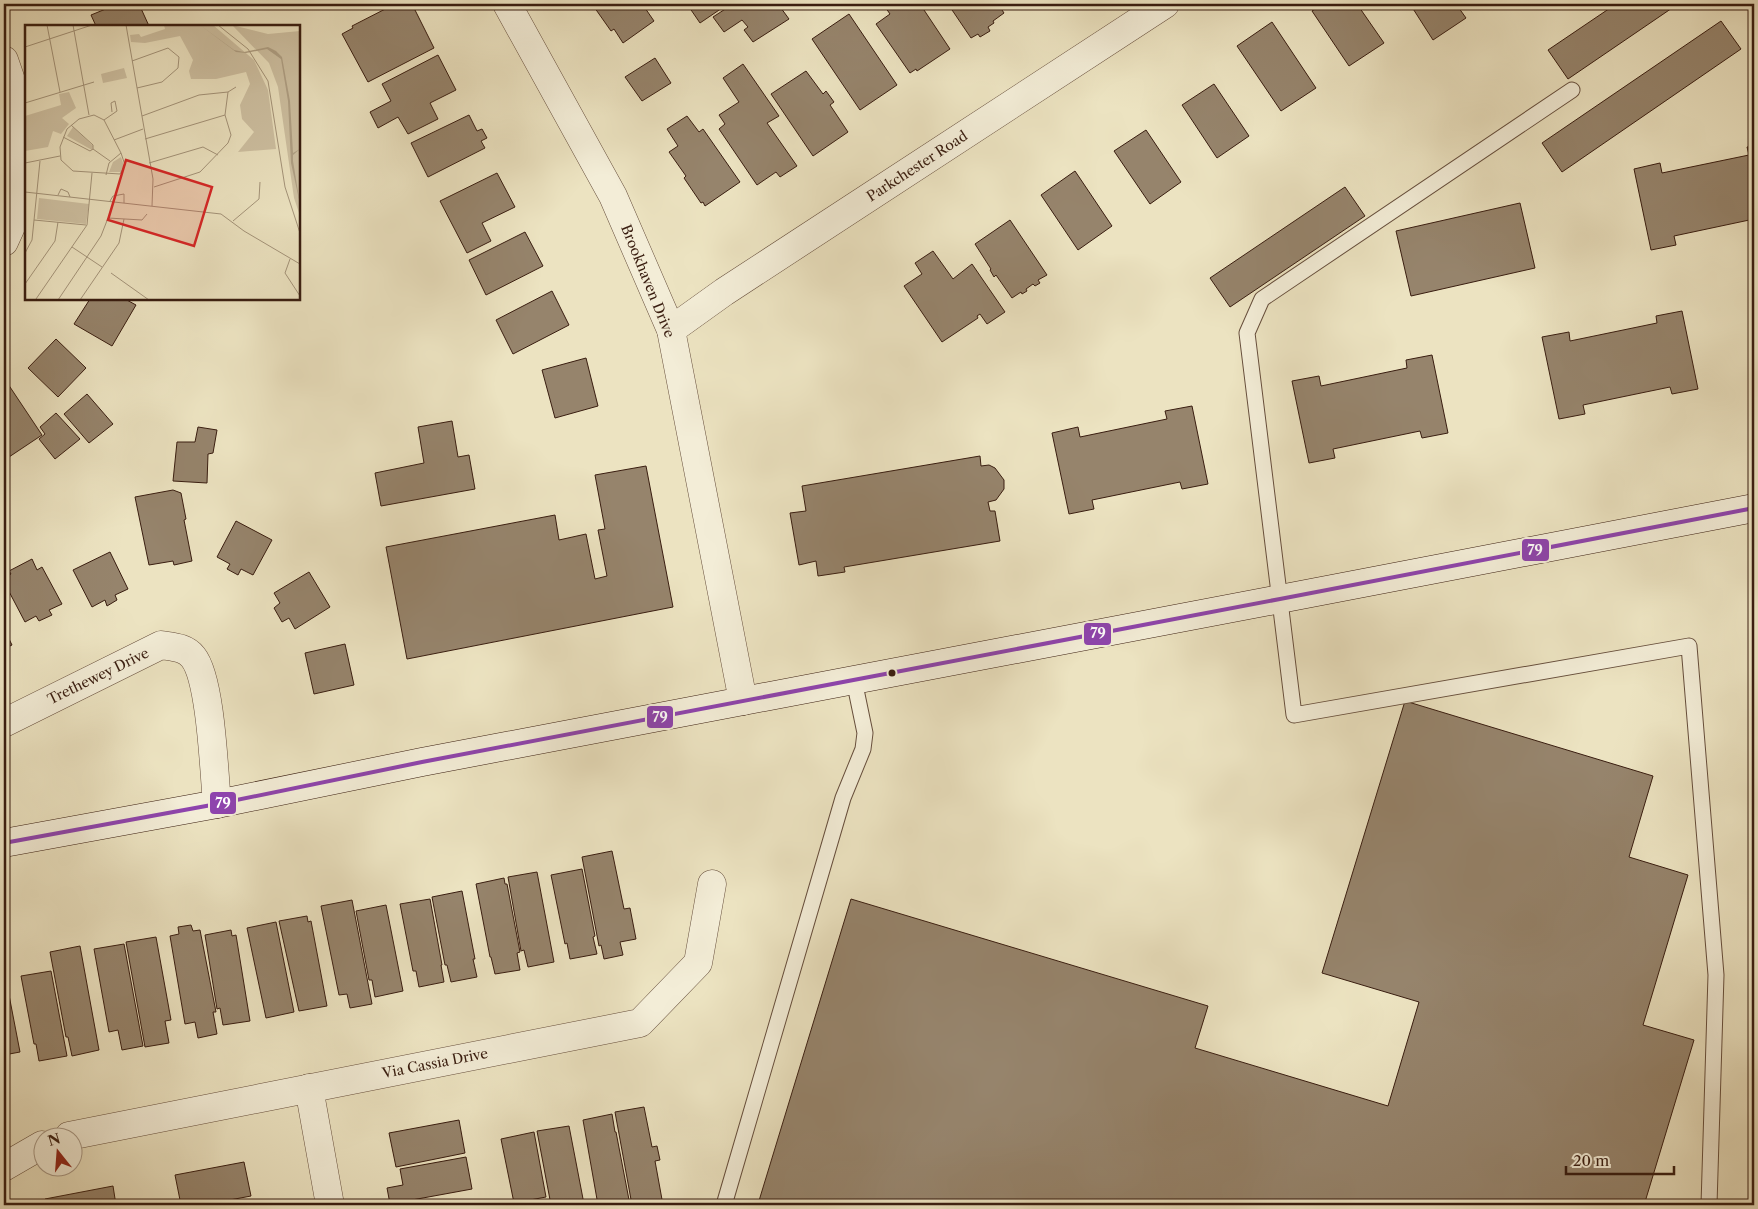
<svg xmlns="http://www.w3.org/2000/svg" width="1758" height="1209" viewBox="0 0 1758 1209" font-family="'Libre Caslon Text',serif">
	<rect width="100%" height="100%" fill="#ece3c1"/>
	<filter id="stains"><feTurbulence type="fractalNoise" baseFrequency=".004" numOctaves="4"/><feColorMatrix values="0 0 0 0 .2 0 0 0 0 .09 0 0 0 0 .02 0 0 0 .5 -.17"/></filter>
	<radialGradient id="worn" r=".72"><stop offset=".6" stop-color="#630" stop-opacity="0"/><stop offset="1" stop-color="#630" stop-opacity=".3"/></radialGradient>
	<g fill="#96846c" stroke="#391d10">
		<polygon points="118,4 139,4 149,26 96,26 91,15"/>
		<polygon points="395,4 412,4 434,48 368,82 342,34 353,28 352,26"/>
		<polygon points="592,4 647,4 648,5 645,8 654,21 623,43 614,29 611,31"/>
		<polygon points="687,4 728,4 700,23"/>
		<polygon points="733,4 778,4 789,19 753,42 744,30 748,27 742,20 724,32 713,17"/>
		<polygon points="883,4 920,4 950,49 917,71 916,69 910,73 876,24 890,14"/>
		<polygon points="948,4 998,4 1004,13 993,21 994,23 988,27 990,31 980,37 978,34 971,38"/>
		<polygon points="1323,4 1357,4 1384,43 1349,66 1312,11"/>
		<polygon points="1410,4 1456,4 1466,18 1433,40"/>
		<polygon points="1616,4 1678,4 1568,79 1548,50"/>
		<polygon points="849,14 897,85 860,110 812,39"/>
		<polygon points="1721,21 1741,49 1562,172 1542,143"/>
		<polygon points="1272,22 1316,88 1281,111 1237,46"/>
		<polygon points="438,55 456,90 430,103 438,119 408,134 398,117 378,128 370,112 391,101 382,84"/>
		<polygon points="655,58 671,83 642,101 625,77"/>
		<polygon points="743,64 779,116 767,123 797,166 780,177 776,172 757,185 719,129 725,124 719,115 739,102 723,78"/>
		<polygon points="806,71 823,94 826,91 834,102 830,105 848,132 813,156 771,94"/>
		<polygon points="1214,84 1249,136 1217,158 1182,105"/>
		<polygon points="469,115 477,131 482,129 487,138 481,141 485,148 428,177 411,143"/>
		<polygon points="687,116 699,132 703,129 740,182 705,206 703,202 701,203 684,178 686,176 669,152 678,146 667,129"/>
		<polygon points="1146,130 1181,182 1150,204 1114,151"/>
		<polygon points="1754,146 1754,219 1674,236 1676,245 1651,250 1634,169 1660,163 1662,173 1749,155 1747,147"/>
		<polygon points="1075,171 1112,226 1078,250 1041,195"/>
		<polygon points="497,173 515,207 482,223 491,241 467,253 440,201"/>
		<polygon points="1345,187 1365,216 1230,307 1210,278"/>
		<polygon points="1520,203 1535,268 1411,296 1396,231"/>
		<polygon points="1010,220 1047,275 1038,280 1040,283 1035,286 1033,284 1026,289 1027,291 1022,294 1021,292 1012,298 996,275 994,277 990,270 991,269 975,244"/>
		<polygon points="525,232 543,266 486,295 469,260"/>
		<polygon points="933,251 953,279 972,264 1005,312 987,324 980,314 977,316 978,318 942,342 904,286 922,274 915,263"/>
		<polygon points="552,291 569,325 513,354 496,320"/>
		<polygon points="90,299 125,299 136,305 112,346 74,324"/>
		<polygon points="1682,311 1698,389 1672,394 1670,387 1583,405 1585,414 1559,419 1542,337 1569,332 1570,341 1657,323 1656,316"/>
		<polygon points="56,339 86,368 58,397 28,368"/>
		<polygon points="1432,355 1448,433 1422,438 1420,431 1333,449 1335,458 1309,463 1292,381 1319,376 1321,386 1407,368 1406,360"/>
		<polygon points="586,358 598,406 555,418 542,370"/>
		<polygon points="4,381 7,386 8,384 42,435 6,459 4,455"/>
		<polygon points="87,394 113,424 89,443 64,414"/>
		<polygon points="1192,406 1208,484 1182,489 1180,482 1092,500 1094,509 1069,514 1052,433 1078,427 1080,437 1167,419 1165,411"/>
		<polygon points="56,413 80,439 55,459 39,439 45,434 40,427"/>
		<polygon points="452,421 458,457 469,455 475,489 381,506 375,473 424,463 418,427"/>
		<polygon points="198,427 217,430 213,453 208,454 207,483 173,481 177,442 195,442"/>
		<polygon points="980,456 981,466 989,465 995,468 1004,480 1004,489 996,500 988,502 990,511 995,511 1000,541 844,567 845,572 818,576 816,561 799,565 790,513 806,511 802,486"/>
		<polygon points="646,466 673,607 407,659 386,547 555,515 559,540 586,534 595,579 607,576 598,530 605,529 595,475"/>
		<polygon points="173,490 181,493 186,519 184,520 192,561 174,565 173,561 149,565 135,497"/>
		<polygon points="236,521 272,540 253,575 241,569 238,575 227,569 230,564 217,557"/>
		<polygon points="110,552 128,589 115,595 117,600 107,606 105,600 92,607 73,570"/>
		<polygon points="32,559 37,570 42,567 62,604 49,610 52,615 39,621 36,616 25,622 4,582 4,578 11,574 9,571"/>
		<polygon points="309,572 330,607 295,629 289,618 282,622 274,608 280,603 274,593"/>
		<polygon points="4,629 12,645 4,649"/>
		<polygon points="345,644 354,685 314,694 305,653"/>
		<polygon points="1405,701 1653,776 1629,857 1688,875 1643,1025 1694,1040 1645,1202 1657,1205 758,1204 851,899 1208,1006 1195,1048 1388,1106 1419,1002 1322,973"/>
		<polygon points="612,851 624,909 630,908 636,939 620,942 623,955 604,959 601,945 599,946 582,857"/>
		<polygon points="582,869 595,936 593,937 597,954 570,959 567,943 565,944 551,875"/>
		<polygon points="537,872 554,962 528,967 524,950 521,951 508,877"/>
		<polygon points="504,878 505,884 507,884 520,952 517,953 520,970 495,974 491,957 490,957 476,884"/>
		<polygon points="462,891 475,959 473,959 477,977 451,982 447,965 445,965 432,897"/>
		<polygon points="430,899 442,965 441,965 444,982 419,987 416,971 413,971 400,904"/>
		<polygon points="352,900 372,1004 350,1008 347,994 339,995 321,906"/>
		<polygon points="386,905 403,991 375,997 372,980 369,980 356,911"/>
		<polygon points="307,916 308,922 311,921 327,1006 299,1011 279,921"/>
		<polygon points="276,922 294,1012 266,1018 247,928"/>
		<polygon points="191,925 193,931 200,930 216,1012 213,1012 217,1034 198,1038 195,1022 185,1024 170,936 179,934 178,927"/>
		<polygon points="231,930 232,936 236,935 250,1021 223,1025 220,1008 217,1009 205,935"/>
		<polygon points="156,937 171,1020 165,1021 169,1043 145,1047 126,942"/>
		<polygon points="124,944 143,1046 122,1050 118,1030 109,1032 94,949"/>
		<polygon points="80,946 99,1050 72,1056 68,1037 66,1037 50,952"/>
		<polygon points="4,969 20,1052 4,1055"/>
		<polygon points="51,971 67,1056 39,1061 36,1044 34,1044 21,976"/>
		<polygon points="644,1107 652,1147 657,1146 660,1160 655,1161 663,1205 632,1205 615,1112"/>
		<polygon points="612,1114 615,1132 616,1132 630,1205 598,1205 583,1120"/>
		<polygon points="459,1120 465,1153 396,1167 389,1133"/>
		<polygon points="569,1126 584,1204 551,1205 537,1131"/>
		<polygon points="534,1132 546,1197 514,1203 501,1139"/>
		<polygon points="466,1157 472,1189 390,1204 387,1188 403,1185 400,1169"/>
		<polygon points="244,1162 251,1196 203,1205 181,1205 175,1175"/>
		<polygon points="113,1186 116,1205 46,1205 45,1199"/>
		<polygon points="247,1200 248,1205 219,1205"/>
	</g>
	<g fill="none" stroke-linecap="round" stroke-linejoin="round">
		<defs>
			<g id="service">
				<polyline points="1572,90 1262,299 1247,333 1294,715 1689,646 1716,975 1709,1205"/>
				<polyline points="724,1205 843,798 863,749 865,733 854,680"/>
			</g>
			<g id="minor">
				<polyline points="4,60 15,92 23,141 23,178 19,196 14,220 4,242"/>
				<polyline points="671,330 724,292 1165,4"/>
				<path d="M4,723L161,645C173,647 185,647 193,657C211,679 214,772 217,804"/>
				<polyline points="309,1088 330,1205"/>
				<polyline points="69,1136 640,1023 698,963 712,884"/>
				<polyline points="4,1167 42,1145"/>
			</g>
			<polyline id="tertiary" points="507,4 613,196 671,330 743,701"/>
			<polyline id="secondary" points="4,843 217,804 422,762 1280,599 1754,508"/>
		</defs>
		<use href="#service" stroke="#664e3c" stroke-width="17"/>
		<use href="#minor" stroke="#664e3c" stroke-width="29"/>
		<use href="#tertiary" stroke="#664e3c" stroke-width="29"/>
		<use href="#secondary" stroke="#391d10" stroke-width="29"/>
		<use href="#service" stroke="#f3edd7" stroke-width="15"/>
		<use href="#minor" stroke="#f3edd7" stroke-width="28"/>
		<use href="#tertiary" stroke="#f3edd7" stroke-width="28"/>
		<use href="#secondary" stroke="#f3edd7" stroke-width="28"/>
		<defs>
			<polyline id="bus-1" points="4,843 217,804 422,762 1280,599 1754,508"/>
		</defs>
		<use href="#bus-1" stroke="#f3edd7" stroke-width="8"/>
		<use href="#bus-1" stroke="#8e44ad" stroke-width="4"/>
	</g>
	<circle fill="#391d10" stroke="#f3edd7" stroke-width="2" cx="892" cy="673" r="4.5"/>
	<g text-anchor="middle" dominant-baseline="central" stroke-width="4" stroke-linejoin="round" paint-order="stroke">
		<g font-size="14" fill="#391d10" stroke="#f3edd7">
			<text transform="translate(917 166) rotate(-33)">Parkchester Road</text>
			<text transform="translate(648 281) rotate(68)">Brookhaven Drive</text>
			<text transform="translate(98 676) rotate(-26)">Trethewey Drive</text>
			<text transform="translate(435 1063) rotate(-11)">Via Cassia Drive</text>
		</g>
	</g>
	<g transform="translate(25 25)">
		<rect width="275" height="275" fill="#ece3c1"/>
		<path d="M139,0H188L229,35L243,65L251,124L213,127L229,107L217,94L215,80L225,59L221,47L191,54H166L164,46L168,35L155,11L120,18L106,17L105,10L114,9L116,12L140,4ZM207,0L243,9L275,6V191L269,173L253,62L244,38ZM99,43L102,53L78,58L76,49ZM44,67L51,83L37,93L44,99L36,109L28,106L23,122L0,126V91L36,80L34,69ZM48,102L68,121L67,125L42,111ZM96,132L99,141L96,147H84L88,137ZM14,173L64,179L61,199L12,194Z" fill="#cec1a3"/>
		<path d="M175,0L209,25L219,27L243,22L251,26L257,32L265,76L268,128L275,124L268,130V136L275,179L266,138L263,76L256,34L242,24L221,28L211,27Z" fill="#afa085"/>
		<path fill="none" stroke="#a4947a" stroke-width="1" d="M22,0L35,67M48,0L64,90M101,0L128,154L127,181M193,0L223,24L243,56L260,162L275,208M0,22L67,0M107,36L143,23L154,32L153,43L137,57L112,63M0,78L69,57M69,90L79,95L96,128L100,140L95,149L48,146L36,135L35,122L42,104L54,94ZM117,91L174,70L203,67L211,62M79,95L92,86L90,76L86,78L87,87M46,100L68,120V124L85,136M38,112L65,126L68,124M120,114L200,90M89,115L118,104M0,138L35,131M124,138L178,122L193,130M81,150L84,138L96,128M129,162L175,147L203,118L206,110L200,90L203,67M0,167L196,189L219,206L275,239M33,170L36,164L43,167L45,172M85,176L88,171L99,169V178M9,195L61,200M208,196L234,174L235,157M47,222L77,242M0,228L7,215L15,136M265,234L260,248L275,271M86,248L124,275M0,259L30,216L33,197M11,274L62,200L67,148M33,275L76,211L83,193L117,195L122,189M55,275L94,218L99,194"/>
		<path fill="#d62828" fill-opacity="0.15" stroke="#d62828" stroke-width="2.5" d="M101,135L187,162L169,221L83,195Z"/>
		<rect width="275" height="275" fill="none" stroke="#391d10" stroke-width="2.5"/>
	</g>
	<g stroke="#f3edd7" stroke-width="2">
		<rect x="1521" y="538" width="29" height="24" rx="5" fill="#8e44ad"/>
		<rect x="1083" y="622" width="29" height="24" rx="5" fill="#8e44ad"/>
		<rect x="646" y="705" width="28" height="24" rx="5" fill="#8e44ad"/>
		<rect x="209" y="791" width="28" height="24" rx="5" fill="#8e44ad"/>
	</g>
	<g font-size="14" text-anchor="middle" font-weight="bold" fill="#fff">
		<text x="1535" y="555">79</text>
		<text x="1098" y="638">79</text>
		<text x="660" y="722">79</text>
		<text x="223" y="808">79</text>
	</g>
	<rect width="1758" height="1209" fill="none" stroke="#ece3c1" stroke-width="20"/>
	<rect x="5" y="5" width="1748" height="1199" fill="none" stroke="#391d10" stroke-width="2.5"/>
	<rect x="10" y="10" width="1738" height="1189" fill="none" stroke="#391d10"/>
	<g transform="translate(58 1152) rotate(343)"><circle r="24" fill="#f3edd7" stroke="#a99a87"/>
	<path d="M0-4L9 19L0 12L-9 19Z" fill="#8f2418"/>
	<text y="-8" font-size="14" font-weight="bold" text-anchor="middle" fill="#391d10">N</text>
	</g>
	<path d="M1566 1166v8h108v-8" fill="none" stroke="#391d10" stroke-width="2.5"/>
	<text x="1573" y="1166" font-size="15" fill="#391d10" stroke="#f3edd7" stroke-width="4" paint-order="stroke">20 m</text>
	<rect width="100%" height="100%" filter="url(#stains)"/>
	<rect width="100%" height="100%" fill="url(#worn)"/>
</svg>
